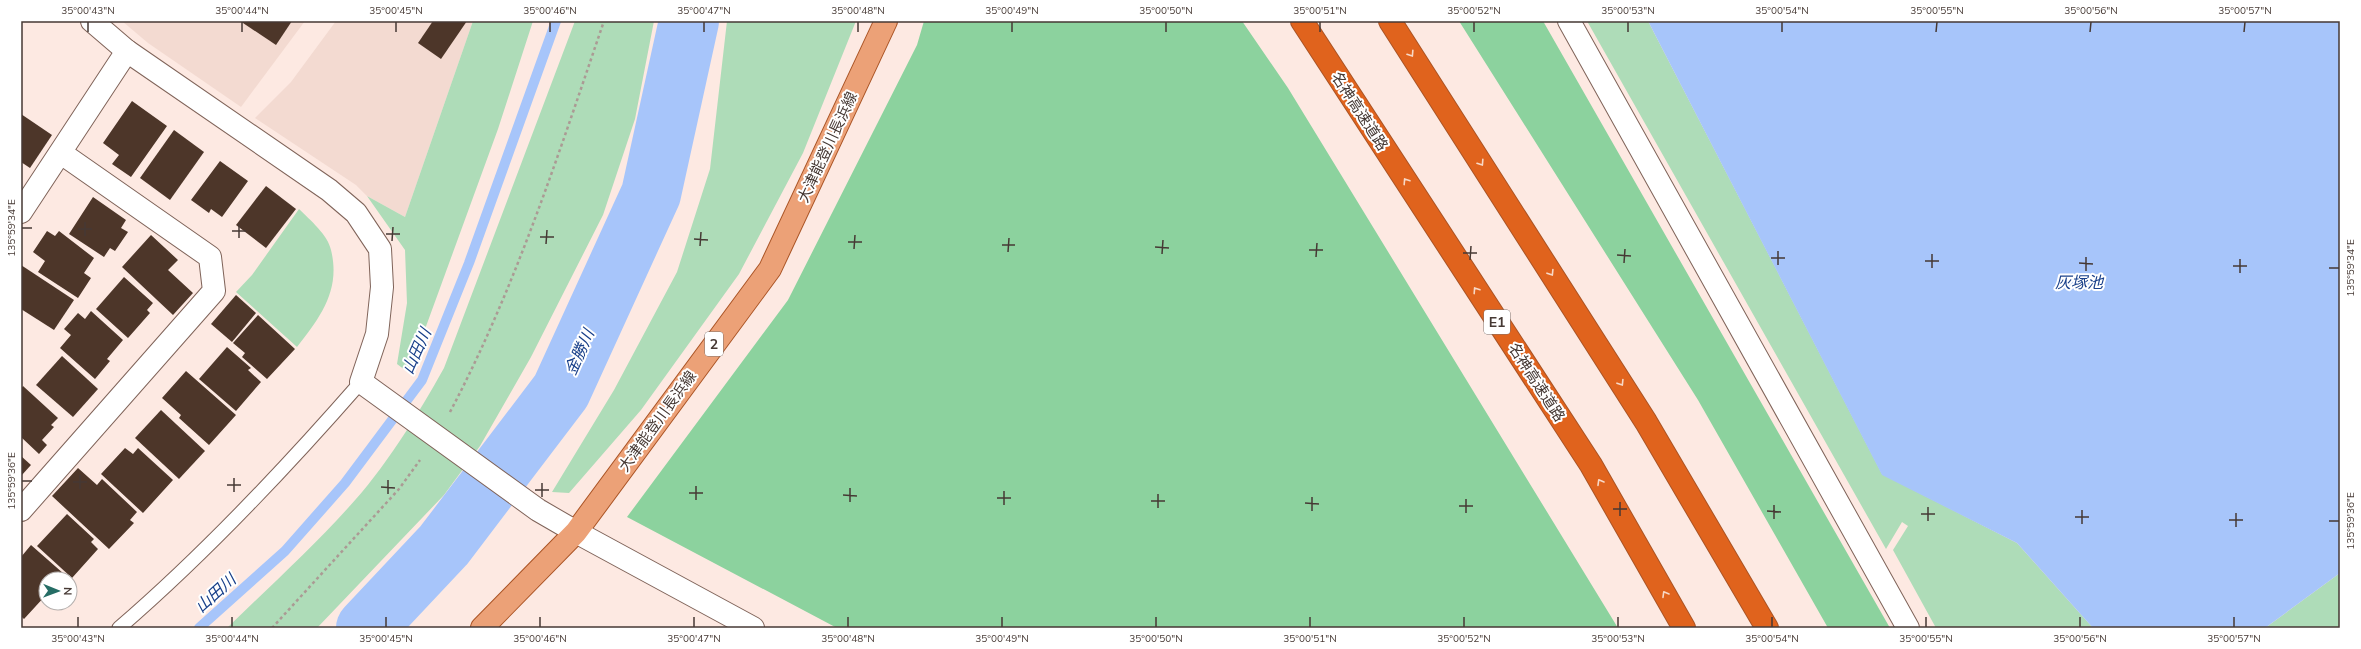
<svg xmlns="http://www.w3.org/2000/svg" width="2361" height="649" viewBox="0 0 2361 649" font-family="Mulish,'Noto Sans JP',sans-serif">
	<rect width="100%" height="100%" fill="#fde9e2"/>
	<g fill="#f3dad1">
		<polygon points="122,21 305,21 241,107 148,43"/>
		<polygon points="336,21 473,21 405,217 367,196 356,185 255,118 291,82"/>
	</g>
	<g fill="#aedcb8">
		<polygon points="473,21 533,21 498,129 409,373 397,364 407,303 405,250 367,196 405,217"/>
		<path d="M575,21H654L635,119L603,215L531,357L480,446L444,495L317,628H227C268,588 310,550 348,508C383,471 419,413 444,368Z"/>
		<polygon points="727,21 856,21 803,153 739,274 641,410 569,493 552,492 614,390 677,272 710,169"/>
		<polygon points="1587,21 1648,21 1882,474 2017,543 2093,628 1936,628 1893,550 1908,526 1902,522 1886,549"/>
		<path d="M299,209C310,220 328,235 331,250C341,290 320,318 297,347L236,292L252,275Z"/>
		<polygon points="2340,573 2340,628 2265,628"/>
	</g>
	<g fill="#8cd29e">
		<polygon points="924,21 1242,21 1288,88 1618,628 837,628 627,517 788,300 917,45"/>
		<polygon points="1459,21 1543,21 1890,628 1828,628 1698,400"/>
	</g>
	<polygon fill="#a7c5fa" points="1648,21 2340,21 2340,573 2265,628 2093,628 2017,543 1882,475"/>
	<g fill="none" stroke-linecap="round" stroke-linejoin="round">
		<polyline stroke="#a7c5fa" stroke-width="10" points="199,628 285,551 345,483 422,380 469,263 556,21"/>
		<polyline stroke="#a7c5fa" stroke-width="60" points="366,628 444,545 561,391 651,194 689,21"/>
	</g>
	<g fill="#4d3629">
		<polygon points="240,21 292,21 276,45"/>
		<polygon points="433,21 467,21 441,59 418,43"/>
		<polygon points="132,101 167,126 131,177 112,164 119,155 103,143"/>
		<polygon points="21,114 52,135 30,168 21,162"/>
		<polygon points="174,130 204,152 170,200 140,178"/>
		<polygon points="220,161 248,181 222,217 211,209 209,213 191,200"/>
		<polygon points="266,186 296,209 266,248 236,225"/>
		<polygon points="93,197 126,220 121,228 128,232 115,251 110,248 104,257 69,234"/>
		<polygon points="47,231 55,236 59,231 94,258 84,273 91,278 78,298 38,272 45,261 33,252"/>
		<polygon points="151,235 178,260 168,270 193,293 173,315 122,267"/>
		<polygon points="21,265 74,300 54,330 21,309"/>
		<polygon points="124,277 153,303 147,310 150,313 128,338 96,309"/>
		<polygon points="236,295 256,313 232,342 211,324"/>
		<polygon points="91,311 123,340 107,359 110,361 95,379 60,348 71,335 64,329 78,313 85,319"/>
		<polygon points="258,315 295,349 267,379 242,357 245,353 233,343"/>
		<polygon points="227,347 251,368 248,370 261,382 236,411 199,379"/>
		<polygon points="62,356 98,389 73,417 36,385"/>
		<polygon points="186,371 236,415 209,445 179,418 181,415 162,398"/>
		<polygon points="23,386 58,418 51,425 54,427 42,440 47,445 39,454 21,437 21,389"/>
		<polygon points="161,410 205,451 179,479 135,438"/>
		<polygon points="125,448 133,454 138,448 173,480 143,513 101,474"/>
		<polygon points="21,456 31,465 21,476"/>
		<polygon points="78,468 97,485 102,479 137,512 130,520 134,523 109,549 52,496"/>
		<polygon points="67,514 94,539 91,542 98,549 72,578 37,546"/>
		<polygon points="31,545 64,574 60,579 46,579 46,595 24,619 21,616 21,557"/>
	</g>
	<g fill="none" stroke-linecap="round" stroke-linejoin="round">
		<defs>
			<path id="service" d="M119,628C206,553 285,469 361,382"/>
			<g id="minor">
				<polyline points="92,21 127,51 329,190 356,213 380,249 382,287 377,334 361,382 538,510 576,532"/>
				<polyline points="1569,21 1908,628"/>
				<polyline points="21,212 127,51"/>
				<polyline points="21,510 214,291 210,257 61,153"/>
			</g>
			<polyline id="tertiary" points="576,532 753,628"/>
			<polyline id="primary" points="482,628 576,532 770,269 886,21"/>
			<g id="motorway">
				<polyline points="1302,21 1591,465 1684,628"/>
				<polyline points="1390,21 1646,422 1767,628"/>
			</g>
		</defs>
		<use href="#service" stroke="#7f6359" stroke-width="15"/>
		<use href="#minor" stroke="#7f6359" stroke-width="24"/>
		<use href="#tertiary" stroke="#7f6359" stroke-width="24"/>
		<use href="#primary" stroke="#aa5425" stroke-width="24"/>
		<use href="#motorway" stroke="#aa5425" stroke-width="24"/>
		<g stroke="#ab9a94" stroke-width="2.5" stroke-dasharray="3 3" stroke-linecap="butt">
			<path d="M450,412C515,289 559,153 604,21"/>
			<polyline points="272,628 399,489 420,460"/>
		</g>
		<use href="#service" stroke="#fff" stroke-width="13"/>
		<use href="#minor" stroke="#fff" stroke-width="22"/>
		<use href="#tertiary" stroke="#fff" stroke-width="22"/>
		<use href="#primary" stroke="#eca177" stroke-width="22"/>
		<use href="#motorway" stroke="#e0631d" stroke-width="22"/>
	</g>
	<defs><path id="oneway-chevron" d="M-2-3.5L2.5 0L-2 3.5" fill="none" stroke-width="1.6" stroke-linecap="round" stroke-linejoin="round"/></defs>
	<g stroke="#f7d8c6">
		<use href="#oneway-chevron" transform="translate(1411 54) rotate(57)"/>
		<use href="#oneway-chevron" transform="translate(1481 163) rotate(57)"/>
		<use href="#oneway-chevron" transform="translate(1406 181) rotate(-123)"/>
		<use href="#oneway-chevron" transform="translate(1551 273) rotate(58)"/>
		<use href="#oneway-chevron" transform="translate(1476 290) rotate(-123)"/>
		<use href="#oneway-chevron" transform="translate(1621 383) rotate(58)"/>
		<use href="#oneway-chevron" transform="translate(1600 482) rotate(-120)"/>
		<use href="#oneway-chevron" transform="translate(1665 594) rotate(-120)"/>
	</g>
	<path fill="none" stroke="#463934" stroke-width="1.5" d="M88,32V22M242,32V22M396,32V22M550,32V22M704,32V22M858,32V22M1012,32V22M1166,32V22M1320,32V22M1474,32V22M1628,32V22M1782,32V22M1936,32L1937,22M2090,32L2091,22M2244,32L2245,22M22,228H32M78,229H92M232,231H246M386,234H400M85,236V222M540,237H554M239,238V224M694,239L708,240M392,241L393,227M848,242H862M546,244L547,230M1002,245H1015M700,246L701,232M1155,247L1169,248M854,249L855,235M1309,250H1323M1008,252L1009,238M1463,253H1477M1162,254L1163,240M1617,255L1631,256M1316,257L1317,243M1771,258H1785M1470,260L1471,246M1925,261H1939M1624,263L1625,249M2079,263L2093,264M1778,265V251M2233,266H2247M1932,268V254M2329,268H2339M2086,271V257M2240,273V259M22,481H32M73,482H87M227,485H241M381,487L395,488M80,489V475M535,490H549M234,492V478M689,493H703M388,494V480M843,495L857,496M542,497V483M997,498H1011M696,500V486M1151,501H1165M850,502V488M1305,503L1319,504M1004,505V491M1459,506H1473M1158,508V494M1613,509H1627M1312,511V497M1767,511L1781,512M1466,513V499M1921,514H1935M1620,516V502M2075,517H2089M1774,519V505M2229,520H2243M1928,521V507M2329,521H2339M2082,524V510M2236,527V513M78,627V617M232,627V617M386,627V617M540,627V617M694,627V617M848,627V617M1002,627V617M1156,627V617M1310,627V617M1464,627V617M1618,627V617M1772,627V617M1926,627V617M2080,627V617M2234,627V617"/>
	<g text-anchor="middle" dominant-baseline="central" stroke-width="4" stroke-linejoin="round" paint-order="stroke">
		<g fill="#fff" stroke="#7e7471" stroke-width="1">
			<rect x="1484" y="310" width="26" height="24" rx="3"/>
			<rect x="705" y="332" width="18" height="24" rx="3"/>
		</g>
		<g font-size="14" font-weight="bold" fill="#463934">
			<text x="1497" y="322">E1</text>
			<text x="714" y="344">2</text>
		</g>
		<g font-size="15" fill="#463934" stroke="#fff">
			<text transform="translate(1360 111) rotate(57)">名神高速道路</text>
			<text transform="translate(827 147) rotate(-65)">大津能登川長浜線</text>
			<text transform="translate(1537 382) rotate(57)">名神高速道路</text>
			<text transform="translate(657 421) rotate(-54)">大津能登川長浜線</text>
		</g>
		<g font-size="16" font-style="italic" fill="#19408a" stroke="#fff">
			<text x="2079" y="282">灰塚池</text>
			<text transform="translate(416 351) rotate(-66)">山田川</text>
			<text transform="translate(579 352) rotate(-66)">金勝川</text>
			<text transform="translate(215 593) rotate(-42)">山田川</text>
		</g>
	</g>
	<rect width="2361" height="649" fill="none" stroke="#ffffff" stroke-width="44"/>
	<g transform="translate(58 591) rotate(91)"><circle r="19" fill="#ffffff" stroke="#b5b0ae"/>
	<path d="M0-3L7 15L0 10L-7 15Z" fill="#256d65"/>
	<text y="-6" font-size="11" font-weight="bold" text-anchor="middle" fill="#463934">N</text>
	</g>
	<rect x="22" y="22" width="2317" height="605" fill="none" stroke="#463934" stroke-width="1.5"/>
	<g font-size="10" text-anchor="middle" fill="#463934">
		<text x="88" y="14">35°00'43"N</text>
		<text x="242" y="14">35°00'44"N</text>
		<text x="396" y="14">35°00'45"N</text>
		<text x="550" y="14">35°00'46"N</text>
		<text x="704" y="14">35°00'47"N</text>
		<text x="858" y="14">35°00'48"N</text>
		<text x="1012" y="14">35°00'49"N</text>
		<text x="1166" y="14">35°00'50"N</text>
		<text x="1320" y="14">35°00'51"N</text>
		<text x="1474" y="14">35°00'52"N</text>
		<text x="1628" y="14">35°00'53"N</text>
		<text x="1782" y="14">35°00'54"N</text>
		<text x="1937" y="14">35°00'55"N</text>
		<text x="2091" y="14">35°00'56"N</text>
		<text x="2245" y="14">35°00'57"N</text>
		<text transform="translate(11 228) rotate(-90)" y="4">135°59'34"E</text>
		<text transform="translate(2350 268) rotate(-90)" y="4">135°59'34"E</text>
		<text transform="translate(11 481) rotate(-90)" y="4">135°59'36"E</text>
		<text transform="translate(2350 521) rotate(-90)" y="4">135°59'36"E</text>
		<text x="78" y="642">35°00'43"N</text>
		<text x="232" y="642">35°00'44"N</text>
		<text x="386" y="642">35°00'45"N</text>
		<text x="540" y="642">35°00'46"N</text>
		<text x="694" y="642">35°00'47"N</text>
		<text x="848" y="642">35°00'48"N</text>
		<text x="1002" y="642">35°00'49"N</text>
		<text x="1156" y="642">35°00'50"N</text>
		<text x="1310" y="642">35°00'51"N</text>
		<text x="1464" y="642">35°00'52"N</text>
		<text x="1618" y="642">35°00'53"N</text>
		<text x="1772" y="642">35°00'54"N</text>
		<text x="1926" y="642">35°00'55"N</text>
		<text x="2080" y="642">35°00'56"N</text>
		<text x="2234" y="642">35°00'57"N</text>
	</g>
</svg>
